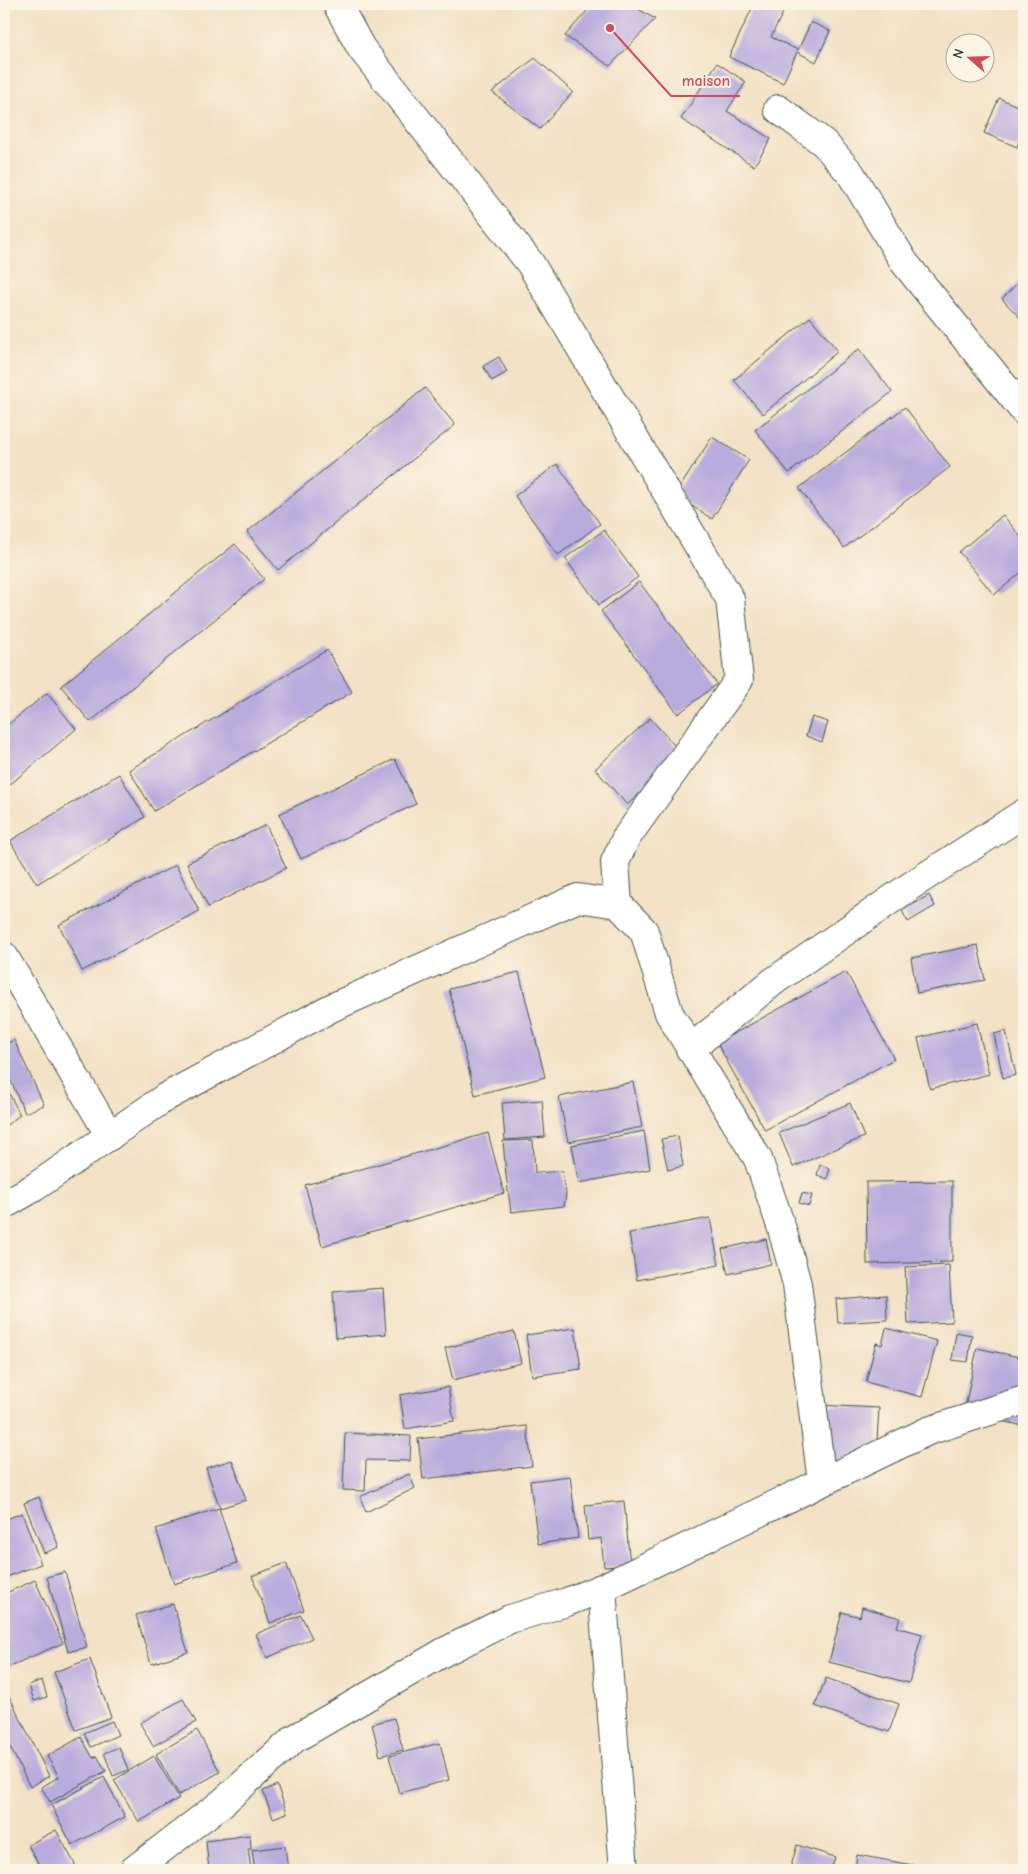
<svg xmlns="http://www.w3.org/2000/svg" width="1028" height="1874" viewBox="0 0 1028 1874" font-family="'Comic Neue',sans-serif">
	<rect width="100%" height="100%" fill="#fcf5e5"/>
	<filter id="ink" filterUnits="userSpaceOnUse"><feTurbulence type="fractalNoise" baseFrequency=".02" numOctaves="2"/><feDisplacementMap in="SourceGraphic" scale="10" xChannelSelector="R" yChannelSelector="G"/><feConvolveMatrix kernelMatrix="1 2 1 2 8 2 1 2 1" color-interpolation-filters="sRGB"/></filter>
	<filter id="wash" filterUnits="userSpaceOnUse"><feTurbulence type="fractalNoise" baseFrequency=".0096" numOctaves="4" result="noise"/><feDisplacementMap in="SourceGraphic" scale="20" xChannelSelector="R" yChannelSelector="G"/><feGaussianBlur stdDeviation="1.12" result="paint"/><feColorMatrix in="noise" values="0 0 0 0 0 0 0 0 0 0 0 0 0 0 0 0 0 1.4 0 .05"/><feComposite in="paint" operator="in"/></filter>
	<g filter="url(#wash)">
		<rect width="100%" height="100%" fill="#f2e1c4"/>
		<g id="blocks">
			<g fill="#b8abdd">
				<polygon points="593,4 630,4 655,19 610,66 565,36"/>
				<polygon points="754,4 787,4 771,37 798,50 811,22 830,31 816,62 797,52 783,83 729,57"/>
				<polygon points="535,58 573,92 540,129 492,92"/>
				<polygon points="717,63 746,82 727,111 771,139 754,166 681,119"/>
				<polygon points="999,98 1024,109 1024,129 1017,147 984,133"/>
				<polygon points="1024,276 1024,322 1002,299"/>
				<polygon points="810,317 838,351 763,414 734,380"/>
				<polygon points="859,349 892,392 789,473 755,430"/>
				<polygon points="499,357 507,372 492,381 483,366"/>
				<polygon points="425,388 455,425 278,570 247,532"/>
				<polygon points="905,407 950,467 844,548 799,488"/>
				<polygon points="712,437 749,460 712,519 675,495"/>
				<polygon points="557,464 600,524 558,555 515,496"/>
				<polygon points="1003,515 1024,541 1024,570 994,595 959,552"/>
				<polygon points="604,530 638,577 599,605 565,558"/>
				<polygon points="235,544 264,579 90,722 61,686"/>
				<polygon points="639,582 717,684 678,714 601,611"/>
				<polygon points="327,650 352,692 154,811 129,770"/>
				<polygon points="47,693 76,729 7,787 4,783 4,728"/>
				<polygon points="812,717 828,722 822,742 806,736"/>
				<polygon points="650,718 682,754 627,805 595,769"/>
				<polygon points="395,759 416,804 301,859 279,814"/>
				<polygon points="119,774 145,817 37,884 10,841"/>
				<polygon points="266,825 286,868 208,907 187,863"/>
				<polygon points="176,865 199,911 82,971 59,925"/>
				<polygon points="929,895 935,906 908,922 902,911"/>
				<polygon points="978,945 985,980 917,993 911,958"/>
				<polygon points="519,972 545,1077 475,1095 449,989"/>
				<polygon points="846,972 894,1059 765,1130 717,1043"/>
				<polygon points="977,1023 989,1074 930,1089 918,1038"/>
				<polygon points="1006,1031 1016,1075 1003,1078 994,1034"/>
				<polygon points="14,1040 44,1105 25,1113 4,1065 4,1045"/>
				<polygon points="633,1082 642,1127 568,1142 559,1097"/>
				<polygon points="4,1083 20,1115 4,1127"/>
				<polygon points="542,1100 545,1137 505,1140 502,1103"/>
				<polygon points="850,1103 864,1137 793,1167 779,1133"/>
				<polygon points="644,1131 650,1169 579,1183 572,1145"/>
				<polygon points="488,1133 504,1193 322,1246 305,1185"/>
				<polygon points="678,1136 683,1166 668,1170 661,1139"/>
				<polygon points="533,1140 535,1173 562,1171 566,1194 564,1206 511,1212 506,1175 503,1141"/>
				<polygon points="820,1165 830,1168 827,1179 817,1175"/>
				<polygon points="952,1181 952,1262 867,1264 866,1182"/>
				<polygon points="802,1193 812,1195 809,1206 799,1203"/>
				<polygon points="710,1218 719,1265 637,1280 629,1233"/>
				<polygon points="766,1239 771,1264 728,1274 722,1249"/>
				<polygon points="949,1265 952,1322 908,1324 905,1267"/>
				<polygon points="383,1288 386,1334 336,1338 333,1292"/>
				<polygon points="886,1295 887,1320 838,1323 836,1299"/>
				<polygon points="575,1328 581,1369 532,1376 526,1335"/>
				<polygon points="886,1328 937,1341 922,1397 866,1382 876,1343 882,1345"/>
				<polygon points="514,1331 521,1363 453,1380 445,1348"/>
				<polygon points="956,1332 972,1335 968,1362 952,1360"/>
				<polygon points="977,1348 1024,1358 1024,1426 964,1413"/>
				<polygon points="448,1387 454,1421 405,1429 400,1395"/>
				<polygon points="817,1405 879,1408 876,1456 847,1455 847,1462 814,1460"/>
				<polygon points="527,1426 532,1466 423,1479 418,1439"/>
				<polygon points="345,1433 411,1436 410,1461 366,1460 365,1491 343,1490"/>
				<polygon points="232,1460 246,1500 220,1508 206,1468"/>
				<polygon points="409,1474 415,1488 366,1512 360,1497"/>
				<polygon points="570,1476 578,1538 538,1544 530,1481"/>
				<polygon points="39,1497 59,1547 44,1553 24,1503"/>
				<polygon points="624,1501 630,1565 604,1567 601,1538 588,1540 585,1505"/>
				<polygon points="219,1508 237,1563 174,1584 156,1529"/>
				<polygon points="22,1513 41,1564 4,1578 4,1520"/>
				<polygon points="286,1563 304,1610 270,1623 252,1576"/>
				<polygon points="65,1572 87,1647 68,1652 47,1577"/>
				<polygon points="35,1580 63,1643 8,1667 4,1656 4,1594"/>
				<polygon points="173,1604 188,1652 151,1664 136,1615"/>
				<polygon points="862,1607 900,1618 897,1627 922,1634 909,1683 829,1662 842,1612 860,1617"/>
				<polygon points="301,1615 312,1638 267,1658 256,1634"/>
				<polygon points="90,1659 111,1717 76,1730 54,1672"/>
				<polygon points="826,1678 899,1704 889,1732 815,1706"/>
				<polygon points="42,1680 47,1697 34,1701 29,1685"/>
				<polygon points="5,1688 49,1776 30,1787 4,1735 4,1689"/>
				<polygon points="183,1699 196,1722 153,1746 140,1723"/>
				<polygon points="394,1718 403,1750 380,1756 372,1724"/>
				<polygon points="112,1721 118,1735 91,1747 84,1733"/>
				<polygon points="197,1730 220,1772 179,1795 156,1754"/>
				<polygon points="81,1737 93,1758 97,1756 106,1771 50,1802 41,1787 59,1777 47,1756"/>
				<polygon points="440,1743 449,1780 399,1793 389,1756"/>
				<polygon points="119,1747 128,1770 113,1776 104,1753"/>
				<polygon points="154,1756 179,1798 139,1822 114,1780"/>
				<polygon points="104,1777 125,1817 72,1845 51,1805"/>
				<polygon points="277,1785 287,1813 273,1818 263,1791"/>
				<polygon points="56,1830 78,1870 42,1870 28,1845"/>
				<polygon points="250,1835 251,1849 248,1849 251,1870 209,1870 206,1841"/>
				<polygon points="797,1845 835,1857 831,1870 790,1870"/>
				<polygon points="285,1846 288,1870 255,1870 252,1850"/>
				<polygon points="857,1855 913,1865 912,1870 855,1870"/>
			</g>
		</g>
	</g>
	<g filter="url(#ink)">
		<use href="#blocks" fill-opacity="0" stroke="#3f564a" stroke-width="1"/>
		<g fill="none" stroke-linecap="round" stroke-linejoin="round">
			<defs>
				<g id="street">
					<polyline points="337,4 361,48 530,263 730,599 739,680 626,838 615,862 618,904"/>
					<polyline points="778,109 824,143 851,174 904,262 1024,411"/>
					<polyline points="4,956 110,1136"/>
					<polyline points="690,1049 774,981 912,885 1024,813"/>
					<polyline points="4,1205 35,1187 166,1097 331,1008 578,898 618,904 644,931 669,1013 758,1159 782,1229 797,1284 822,1482"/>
					<polyline points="602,1588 624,1870"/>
					<polyline points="134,1870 222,1803 294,1739 444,1652 510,1619 567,1602 602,1588 928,1431 1024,1400"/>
				</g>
			</defs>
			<use href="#street" stroke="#3f564a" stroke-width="30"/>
			<use href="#street" stroke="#fff" stroke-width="28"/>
		</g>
	</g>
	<path fill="none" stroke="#d1495b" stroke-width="2" d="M610 28L671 96H740"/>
	<circle fill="#d1495b" stroke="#fcf5e5" stroke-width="2" cx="610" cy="28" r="5"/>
	<g font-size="16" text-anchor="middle" font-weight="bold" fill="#d1495b" stroke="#fcf5e5" stroke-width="4" stroke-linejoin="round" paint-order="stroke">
		<text x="706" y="86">maison</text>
	</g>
	<rect width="1028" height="1874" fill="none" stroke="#fcf5e5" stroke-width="20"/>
	<g transform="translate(970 58) rotate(290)"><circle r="24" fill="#fcf5e5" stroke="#a4ab9e"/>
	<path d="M0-4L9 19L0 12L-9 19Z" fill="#d1495b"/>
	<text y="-8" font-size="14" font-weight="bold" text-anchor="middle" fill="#1f3d34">N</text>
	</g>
</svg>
